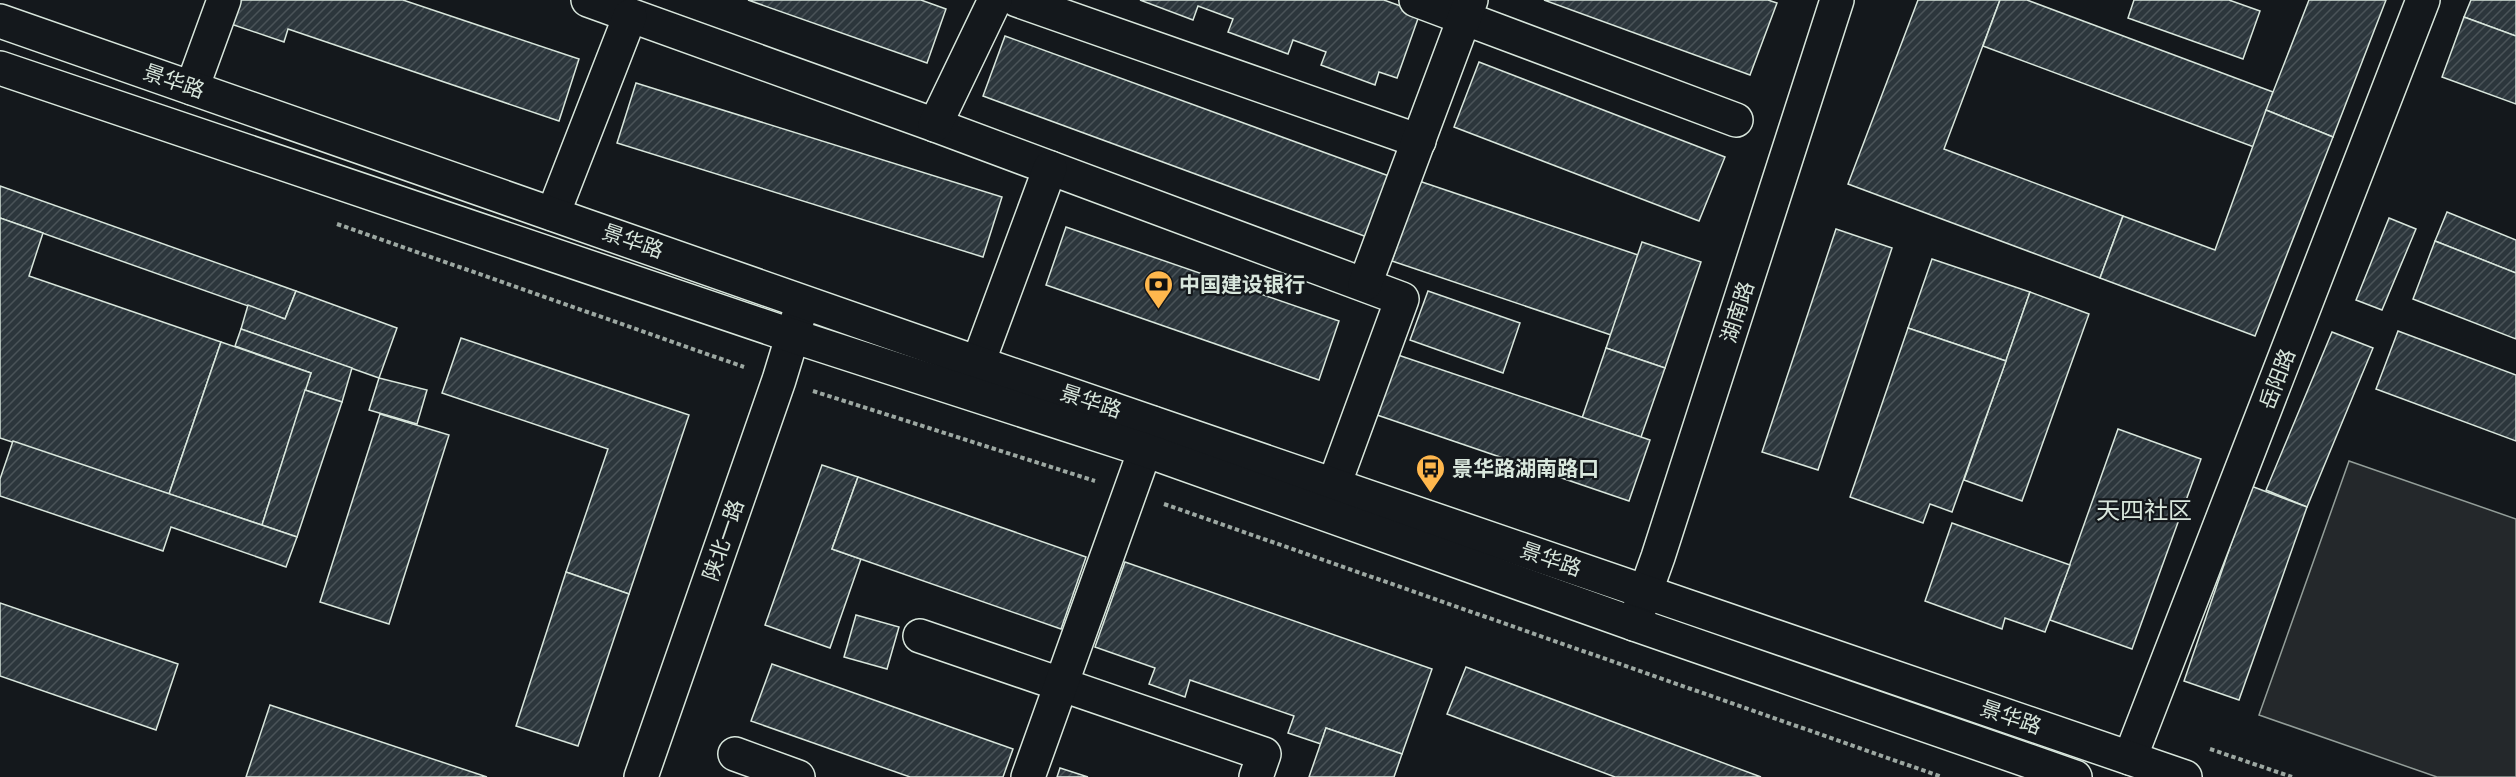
<svg xmlns="http://www.w3.org/2000/svg" width="2516" height="777" viewBox="0 0 2516 777" font-family="Cabin,'Noto Sans SC',sans-serif">
	<defs>
		<pattern id="building-hatch" width="6" height="6" patternUnits="userSpaceOnUse" patternTransform="scale(1.5)"><rect width="6" height="6" fill="#2c363c"/><path d="M-1 1l2-2M0 6l6-6M5 7l2-2" fill="none" stroke="#4a5358"/></pattern>
	</defs>
	<rect width="100%" height="100%" fill="#14181c"/>
	<polygon fill="#24282b" stroke="#939e99" stroke-width="1.5" points="2349,461 2516,519 2516,777 2437,777 2259,715"/>
	<g fill="url(#building-hatch)" stroke="#d8e6dc" stroke-width="1.5">
		<polygon points="239,0 403,0 579,59 559,121 288,29 284,42 231,24"/>
		<polygon points="748,0 921,0 946,9 927,63"/>
		<polygon points="1140,0 1384,0 1420,13 1397,78 1379,72 1375,85 1321,65 1326,52 1293,40 1288,54 1228,32 1233,19 1198,6 1193,20"/>
		<polygon points="1544,0 1768,0 1777,3 1750,75"/>
		<polygon points="1918,0 2000,0 1944,149 2123,216 2100,278 1848,184"/>
		<polygon points="2000,0 2027,0 2273,92 2254,147 1983,46"/>
		<polygon points="2134,0 2229,0 2260,11 2243,59 2128,18"/>
		<polygon points="2309,0 2386,0 2333,137 2266,110"/>
		<polygon points="2471,0 2516,0 2516,36 2464,17"/>
		<polygon points="2464,17 2516,36 2516,104 2442,77"/>
		<polygon points="1005,36 1389,176 1367,237 983,96"/>
		<polygon points="1479,62 1725,157 1699,221 1454,127"/>
		<polygon points="636,83 1002,197 983,257 617,143"/>
		<polygon points="2266,110 2333,137 2255,336 2100,278 2123,216 2215,250"/>
		<polygon points="1419,181 1638,255 1611,335 1392,261"/>
		<polygon points="0,186 296,291 285,319 0,218"/>
		<polygon points="2447,212 2516,240 2516,273 2435,241"/>
		<polygon points="0,218 43,233 29,276 221,342 169,494 0,438"/>
		<polygon points="2389,218 2416,229 2382,310 2356,300"/>
		<polygon points="1066,227 1339,321 1319,380 1046,285"/>
		<polygon points="1836,229 1892,248 1818,470 1762,452"/>
		<polygon points="2435,241 2516,273 2516,339 2413,299"/>
		<polygon points="1642,242 1701,262 1665,368 1606,348"/>
		<polygon points="1932,259 2030,292 2006,361 1908,328"/>
		<polygon points="296,291 397,328 379,378 241,329 248,305 285,319"/>
		<polygon points="1428,291 1520,323 1503,373 1410,340"/>
		<polygon points="2030,292 2089,314 2022,501 1964,480"/>
		<polygon points="1908,328 2006,361 1952,512 1930,504 1923,523 1850,497"/>
		<polygon points="241,329 352,368 342,402 305,390 311,373 235,346"/>
		<polygon points="2398,331 2516,375 2516,441 2376,389"/>
		<polygon points="2332,332 2373,348 2307,507 2266,490"/>
		<polygon points="461,338 689,415 629,594 566,572 608,449 442,393"/>
		<polygon points="221,342 311,373 262,525 169,494"/>
		<polygon points="1606,348 1665,368 1641,437 1582,418"/>
		<polygon points="1398,355 1650,440 1629,501 1377,415"/>
		<polygon points="379,378 427,390 417,424 369,410"/>
		<polygon points="305,390 342,402 297,537 262,525"/>
		<polygon points="380,414 449,435 389,624 320,602"/>
		<polygon points="2118,429 2201,459 2132,649 2050,620"/>
		<polygon points="13,441 297,537 286,567 171,527 163,551 0,496 0,479"/>
		<polygon points="822,465 858,477 832,549 861,559 830,648 765,625"/>
		<polygon points="858,477 1086,557 1061,629 832,549"/>
		<polygon points="2251,486 2307,507 2239,700 2184,681"/>
		<polygon points="1952,523 2070,565 2045,632 2005,618 2002,629 1925,601"/>
		<polygon points="1125,562 1432,669 1402,754 1326,728 1321,744 1288,733 1294,716 1190,680 1185,697 1149,684 1155,668 1095,647"/>
		<polygon points="566,572 629,594 578,746 516,726"/>
		<polygon points="0,603 178,664 156,730 0,676"/>
		<polygon points="856,615 899,627 887,669 844,657"/>
		<polygon points="772,664 1013,749 1003,777 910,777 751,721"/>
		<polygon points="1466,667 1761,777 1615,777 1447,714"/>
		<polygon points="270,705 487,777 246,777"/>
		<polygon points="1326,728 1402,754 1394,777 1309,777"/>
		<polygon points="1060,768 1088,777 1057,777"/>
	</g>
	<g fill="none" stroke-linecap="round" stroke-linejoin="round">
		<defs>
			<g id="minor">
				<polyline points="588,0 935,125 1402,299 1334,485"/>
				<polyline points="1017,0 1419,141"/>
				<polyline points="1416,0 1736,120"/>
				<polyline points="192,88 224,0"/>
				<polyline points="935,125 995,0"/>
				<polyline points="553,214 630,16"/>
				<polyline points="1365,284 1471,0"/>
				<polyline points="978,363 1050,168"/>
				<polyline points="1634,624 1658,557 1837,0"/>
				<polyline points="920,636 1264,754 1256,777"/>
				<polyline points="735,754 798,777"/>
				<polyline points="2130,758 2423,0"/>
				<polyline points="641,777 779,380 801,308"/>
				<polyline points="1028,777 1145,450 1152,423"/>
			</g>
			<g id="major">
				<polyline points="0,21 978,363 2185,777"/>
				<polyline points="0,68 793,336 1145,450 1634,624 2075,777"/>
			</g>
		</defs>
		<use href="#minor" stroke="#d8e6dc" stroke-width="36"/>
		<use href="#major" stroke="#d8e6dc" stroke-width="36"/>
		<g stroke="#9da8a2" stroke-width="4" stroke-dasharray="4.5 3" stroke-linecap="butt">
			<polyline points="337,224 744,367"/>
			<polyline points="813,391 1095,481"/>
			<polyline points="1164,504 1942,777"/>
			<polyline points="2210,749 2292,777"/>
		</g>
		<use href="#minor" stroke="#14181c" stroke-width="33"/>
		<use href="#major" stroke="#14181c" stroke-width="33"/>
	</g>
	<defs>
		<symbol id="bank-pin" viewBox="-11 -11 22 30"><path d="M0 17L-7.5 6A9.5 9.5 0 1 1 7.5 6Z" fill="#ffb74d" stroke="#14181c"/><path d="M-6-4H6V4H-6ZM0-2.3a2.3 2.3 0 1 0 0 4.6a2.3 2.3 0 1 0 0-4.6Z" fill="#111"/></symbol>
		<symbol id="bus-pin" viewBox="-11 -11 22 30"><path d="M0 17L-7.5 6A9.5 9.5 0 1 1 7.5 6Z" fill="#ffb74d" stroke="#14181c"/><path d="M-5-6H5V4H4V6H2V4H-2V6H-4V4H-5ZM-3.5-4V0h7V-4ZM-3.5 1.2v1.5H-2V1.2ZM2 1.2v1.5H3.5V1.2Z" fill="#111"/></symbol>
	</defs>
	<g fill-rule="evenodd">
		<use href="#bank-pin" x="1142" y="268" width="33" height="45"/>
		<use href="#bus-pin" x="1414" y="452" width="33" height="45"/>
	</g>
	<g text-anchor="middle" dominant-baseline="central" stroke-width="4.5" stroke-linejoin="round" paint-order="stroke">
		<g font-size="21" fill="#d8e6dc" stroke="#14181c">
			<text transform="translate(174 81) rotate(19)">景华路</text>
			<text transform="translate(633 241) rotate(19)">景华路</text>
			<text transform="translate(1737 312) rotate(-72)">湖南路</text>
			<text transform="translate(2277 379) rotate(-69)">岳阳路</text>
			<text transform="translate(1091 401) rotate(18)">景华路</text>
			<text transform="translate(723 540) rotate(-71)">陕北一路</text>
			<text transform="translate(1551 559) rotate(19)">景华路</text>
			<text transform="translate(2011 717) rotate(19)">景华路</text>
		</g>
		<g font-size="21" font-weight="bold" fill="#d8e6dc" stroke="#14181c" text-anchor="start">
			<text x="1179" y="284">中国建设银行</text>
			<text x="1452" y="468">景华路湖南路口</text>
		</g>
		<g font-size="24" fill="#d8e6dc" stroke="#14181c">
			<text x="2144" y="510">天四社区</text>
		</g>
	</g>
</svg>
